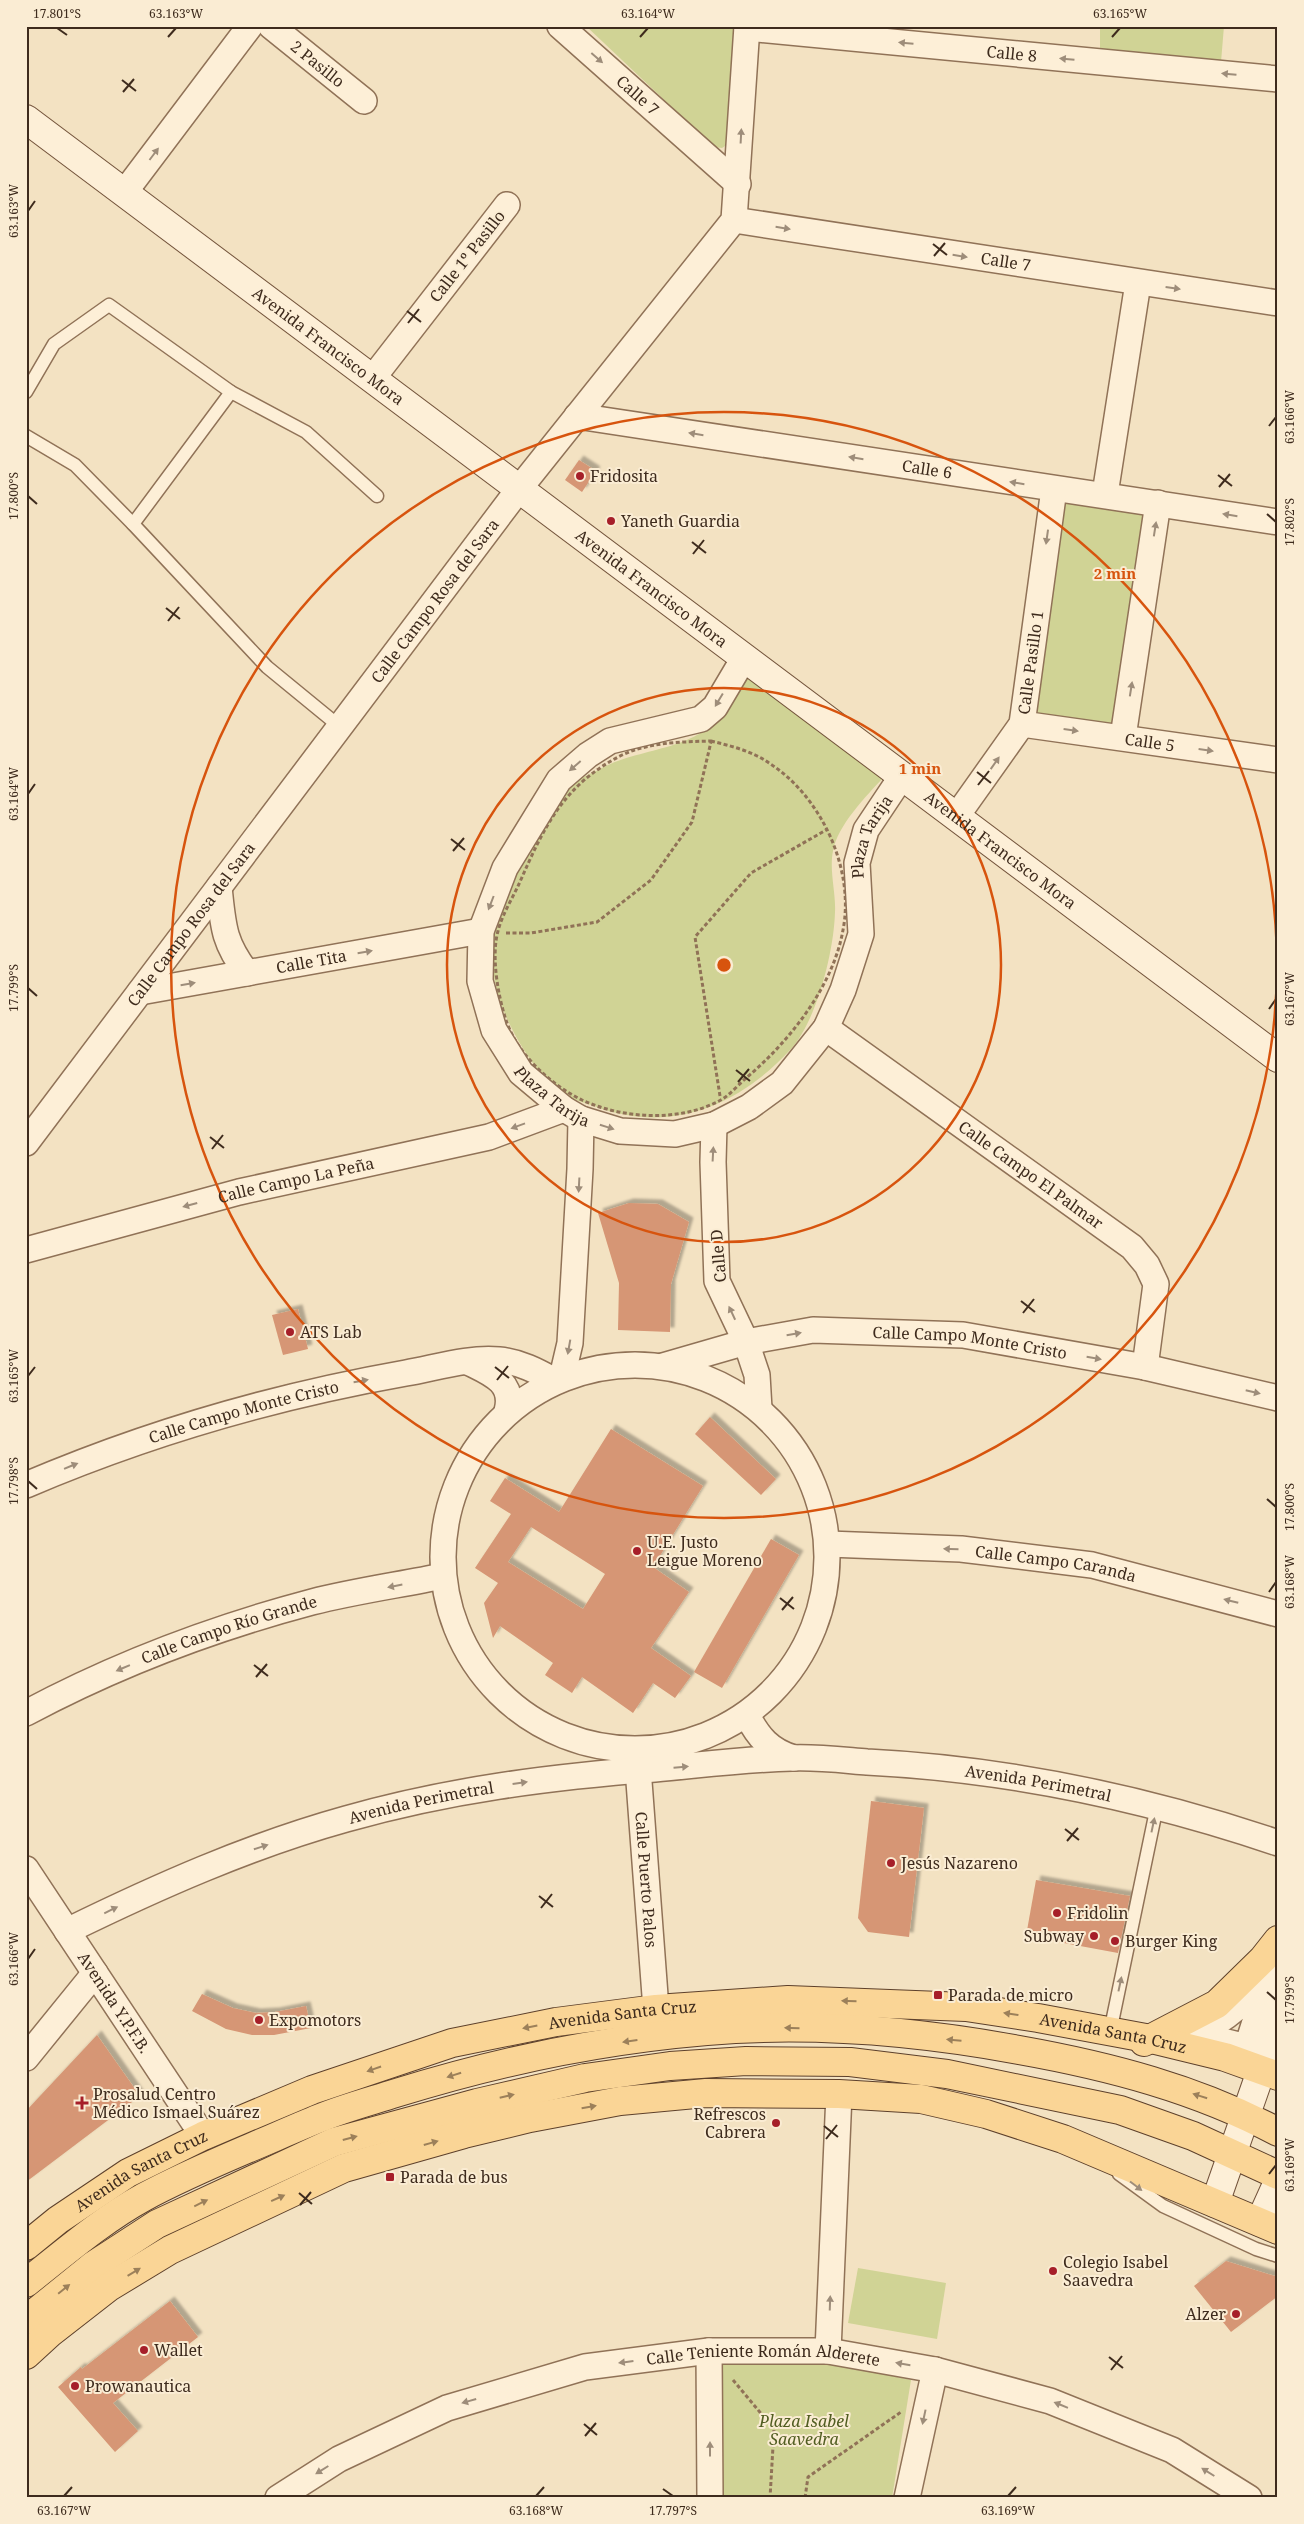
<svg xmlns="http://www.w3.org/2000/svg" width="1304" height="2524" viewBox="0 0 1304 2524" font-family="'Noto Serif',serif">
	<defs>
		<filter id="shadow"><feDropShadow dx="4.5" dy="-4.5" stdDeviation="1" flood-color="#0004"/></filter>
	</defs>
	<rect width="100%" height="100%" fill="#f3e2c2"/>
	<g fill="#d0d395">
		<polygon points="586,26 736,26 731,142 722,148 714,147"/>
		<polygon points="1100,26 1224,26 1221,62 1100,49"/>
		<polygon points="1061,501 1147,514 1114,727 1032,714"/>
		<path d="M739,671L884,777C867,795 837,826 833,851C829,870 836,893 835,912C834,951 817,1020 791,1049C739,1106 669,1135 594,1106C583,1102 567,1099 558,1091C538,1073 521,1048 509,1023C493,989 486,951 498,915C512,875 535,835 560,802C564,796 568,788 573,784C580,778 590,774 598,770C644,744 706,754 731,698C735,690 736,680 739,671Z"/>
		<polygon points="858,2268 946,2283 937,2339 848,2323"/>
		<polygon points="753,2361 832,2363 911,2380 892,2498 721,2498 720,2364"/>
	</g>
	<g fill="#d69674" fill-rule="evenodd" filter="url(#shadow)">
		<polygon points="579,460 596,471 582,492 565,480"/>
		<polygon points="629,1203 658,1204 689,1222 671,1284 670,1332 618,1330 619,1283 598,1213"/>
		<polygon points="298,1309 308,1349 283,1355 272,1315"/>
		<polygon points="710,1417 776,1479 761,1495 695,1434"/>
		<path d="M611,1429L703,1486L653,1567L689,1592L651,1648L691,1676L675,1698L653,1683L633,1713L582,1677L572,1693L545,1675L553,1663L500,1626L493,1638L484,1603L498,1583L475,1568L511,1514L490,1501L505,1478L559,1512ZM531,1527L605,1574L583,1609L508,1562Z"/>
		<polygon points="771,1539 799,1555 722,1688 694,1672"/>
		<polygon points="871,1801 924,1808 909,1937 868,1932 858,1918"/>
		<polygon points="1036,1880 1130,1896 1118,1953 1026,1936"/>
		<polygon points="202,1994 233,2008 256,2013 275,2012 306,2006 311,2028 274,2035 252,2035 226,2029 192,2011"/>
		<polygon points="97,2035 140,2096 26,2182 26,2111"/>
		<polygon points="1226,2261 1278,2277 1278,2296 1231,2332 1194,2286"/>
		<polygon points="170,2301 198,2337 113,2403 138,2431 115,2452 58,2387 81,2367 82,2369"/>
	</g>
	<g fill="none" stroke-linecap="round" stroke-linejoin="round">
		<defs>
			<g id="lane">
				<polyline points="26,392 54,344 109,305 231,392 306,432 377,496"/>
				<polyline points="26,436 75,465 133,524 267,667 339,726"/>
				<polyline points="133,524 231,392"/>
				<polyline points="1110,2032 1157,1806"/>
				<polyline points="1119,2174 1163,2206 1256,2249 1278,2256"/>
			</g>
			<g id="street">
				<path id="s1" d="M271,26L364,101"/>
				<path id="s2" d="M560,26L738,184"/>
				<path id="s3" d="M747,28L1278,79"/>
				<polyline points="124,193 250,26"/>
				<path id="s4" d="M734,220L1278,303"/>
				<polyline points="372,379 507,205"/>
				<path id="s5" d="M577,416L1278,522"/>
				<polyline points="1105,494 1138,283"/>
				<path id="s6" d="M744,658L715,707L701,719L610,741L588,755L559,780L505,868L481,931L480,981L494,1030L521,1073L564,1109L581,1119L620,1131L675,1134L714,1125L749,1107L782,1083L826,1028L843,990L861,934L857,863L866,830L902,776"/>
				<path id="s7" d="M1022,724L1278,760"/>
				<polyline points="1123,737 1158,503"/>
				<path id="s8" d="M956,817L1022,724L1054,489"/>
				<path d="M219,887C223,925 223,942 247,973"/>
				<path id="s9" d="M140,992L481,931"/>
				<path id="s10" d="M826,1028L1132,1247L1147,1265L1156,1284L1145,1367"/>
				<polyline points="714,1125 713,1162 717,1281 746,1342 757,1375 759,1409"/>
				<path id="s11" d="M26,1143L519,489L734,220L747,26"/>
				<path id="s12" d="M26,1250L239,1192L489,1137L564,1109"/>
				<path d="M468,1362C490,1373 515,1382 507,1411"/>
				<circle cx="635" cy="1557" r="192"/>
				<path id="s13" d="M663,1366L746,1342L813,1330L963,1335L1145,1367L1278,1398"/>
				<polyline points="562,1377 570,1343 580,1169 581,1119"/>
				<path id="s14" d="M26,1485C148,1433 276,1396 406,1373C435,1368 469,1357 499,1360C520,1362 537,1371 555,1381"/>
				<path id="s15" d="M828,1544L961,1549L1092,1565L1278,1614"/>
				<path id="s16" d="M26,1713C116,1665 214,1628 312,1602C355,1591 399,1585 443,1576"/>
				<path d="M747,1715C758,1737 770,1751 794,1758"/>
				<path id="s17" d="M637,1755L656,2009"/>
				<path id="s18" d="M26,1869L203,2136"/>
				<path id="s19" d="M67,1931C157,1887 249,1846 346,1819C448,1790 549,1777 655,1769C700,1765 746,1759 792,1758C817,1757 842,1760 867,1762C1007,1769 1145,1798 1278,1843"/>
				<path d="M1271,1971L1247,2047L1194,2034C1227,2021 1249,1998 1271,1971Z"/>
				<polyline points="26,2058 95,1973"/>
				<polyline points="709,2351 710,2498"/>
				<polyline points="828,2351 839,2094"/>
				<path id="s20" d="M278,2498L339,2459L447,2408L585,2367L709,2351H828L935,2370L1050,2401L1172,2450L1249,2498"/>
				<polyline points="907,2498 935,2370"/>
			</g>
			<g id="secondary">
				<path id="s21" d="M26,119L1278,1058"/>
				<polyline points="1215,2203 1267,2054 1278,2007"/>
				<polyline points="1260,2222 1278,2182"/>
			</g>
			<g id="primary">
				<polyline points="1144,2042 1217,2004 1263,1959 1278,1940"/>
				<path id="s22" d="M26,2246L58,2220L128,2173L203,2136L312,2090L452,2043L556,2022L656,2009L788,2000L966,2007L1038,2018L1151,2039L1225,2057L1278,2076"/>
				<path d="M26,2283C64,2253 102,2220 144,2197C177,2179 212,2164 247,2149C271,2139 295,2128 320,2118C344,2108 371,2101 396,2093C505,2059 620,2036 735,2029C829,2024 927,2033 1019,2050C1109,2066 1197,2089 1278,2132"/>
				<polyline points="26,2320 94,2265 157,2224 334,2142 477,2103 585,2078 670,2066 746,2061 850,2062 947,2074 1120,2110 1193,2136 1278,2175"/>
				<polyline points="26,2355 50,2333 109,2287 170,2250 344,2168 464,2134 530,2118 620,2101 706,2093 839,2094 921,2099 986,2114 1063,2139 1278,2230"/>
			</g>
		</defs>
		<use href="#lane" stroke="#907257" stroke-width="15"/>
		<use href="#street" stroke="#907257" stroke-width="28"/>
		<use href="#secondary" stroke="#72523a" stroke-width="30"/>
		<use href="#primary" stroke="#5d402b" stroke-width="30"/>
		<g stroke="#907257" stroke-width="3" stroke-dasharray="4 2.5" stroke-linecap="butt">
			<path d="M711,741C731,746 752,751 769,763C821,796 855,869 843,930C833,987 789,1042 745,1079C737,1086 729,1096 719,1101C679,1122 623,1119 582,1100C551,1085 517,1054 506,1020C498,996 491,956 498,931C502,915 512,899 519,884C544,827 563,785 622,755C650,742 681,742 711,741Z"/>
			<polyline points="506,933 531,933 597,922 651,880 692,822 711,742"/>
			<polyline points="720,1096 695,937 751,873 826,830"/>
			<polyline points="733,2380 774,2429 770,2498"/>
			<polyline points="805,2498 808,2477 901,2412"/>
		</g>
		<use href="#lane" stroke="#fdefd7" stroke-width="12"/>
		<use href="#street" stroke="#fdefd7" stroke-width="25"/>
		<use href="#secondary" stroke="#fdefd7" stroke-width="28"/>
		<use href="#primary" stroke="#fad596" stroke-width="28"/>
	</g>
	<defs><path id="oneway-solid" d="M-6-.8H1V-3.2L6.5 0L1 3.2V.8H-6Z" transform="scale(1.25)"/></defs>
	<g fill="#9e8d7a">
		<use href="#oneway-solid" transform="translate(906 43) rotate(-175)"/>
		<use href="#oneway-solid" transform="translate(597 58) rotate(41)"/>
		<use href="#oneway-solid" transform="translate(1067 59) rotate(-175)"/>
		<use href="#oneway-solid" transform="translate(1229 74) rotate(-175)"/>
		<use href="#oneway-solid" transform="translate(741 136) rotate(-87)"/>
		<use href="#oneway-solid" transform="translate(154 154) rotate(-53)"/>
		<use href="#oneway-solid" transform="translate(783 228) rotate(9)"/>
		<use href="#oneway-solid" transform="translate(960 256) rotate(9)"/>
		<use href="#oneway-solid" transform="translate(1173 288) rotate(8)"/>
		<use href="#oneway-solid" transform="translate(696 434) rotate(-171)"/>
		<use href="#oneway-solid" transform="translate(856 458) rotate(-171)"/>
		<use href="#oneway-solid" transform="translate(1017 483) rotate(-171)"/>
		<use href="#oneway-solid" transform="translate(1230 515) rotate(-171)"/>
		<use href="#oneway-solid" transform="translate(1155 529) rotate(-81)"/>
		<use href="#oneway-solid" transform="translate(1047 537) rotate(98)"/>
		<use href="#oneway-solid" transform="translate(1131 689) rotate(-81)"/>
		<use href="#oneway-solid" transform="translate(719 700) rotate(121)"/>
		<use href="#oneway-solid" transform="translate(1071 730) rotate(8)"/>
		<use href="#oneway-solid" transform="translate(1206 750) rotate(8)"/>
		<use href="#oneway-solid" transform="translate(995 763) rotate(-55)"/>
		<use href="#oneway-solid" transform="translate(575 766) rotate(139)"/>
		<use href="#oneway-solid" transform="translate(491 903) rotate(111)"/>
		<use href="#oneway-solid" transform="translate(365 952) rotate(-10)"/>
		<use href="#oneway-solid" transform="translate(188 984) rotate(-10)"/>
		<use href="#oneway-solid" transform="translate(518 1126) rotate(160)"/>
		<use href="#oneway-solid" transform="translate(607 1127) rotate(18)"/>
		<use href="#oneway-solid" transform="translate(713 1154) rotate(-87)"/>
		<use href="#oneway-solid" transform="translate(579 1185) rotate(93)"/>
		<use href="#oneway-solid" transform="translate(190 1205) rotate(165)"/>
		<use href="#oneway-solid" transform="translate(732 1313) rotate(-115)"/>
		<use href="#oneway-solid" transform="translate(794 1334) rotate(-10)"/>
		<use href="#oneway-solid" transform="translate(569 1347) rotate(100)"/>
		<use href="#oneway-solid" transform="translate(1094 1358) rotate(10)"/>
		<use href="#oneway-solid" transform="translate(361 1381) rotate(-10)"/>
		<use href="#oneway-solid" transform="translate(1253 1392) rotate(13)"/>
		<use href="#oneway-solid" transform="translate(71 1466) rotate(-22)"/>
		<use href="#oneway-solid" transform="translate(951 1549) rotate(-178)"/>
		<use href="#oneway-solid" transform="translate(395 1586) rotate(169)"/>
		<use href="#oneway-solid" transform="translate(1231 1601) rotate(-166)"/>
		<use href="#oneway-solid" transform="translate(123 1668) rotate(157)"/>
		<use href="#oneway-solid" transform="translate(681 1767) rotate(-5)"/>
		<use href="#oneway-solid" transform="translate(520 1783) rotate(-8)"/>
		<use href="#oneway-solid" transform="translate(1153 1825) rotate(-78)"/>
		<use href="#oneway-solid" transform="translate(261 1847) rotate(-18)"/>
		<use href="#oneway-solid" transform="translate(111 1910) rotate(-26)"/>
		<use href="#oneway-solid" transform="translate(1120 1984) rotate(-78)"/>
		<use href="#oneway-solid" transform="translate(1136 2186) rotate(37)"/>
		<use href="#oneway-solid" transform="translate(830 2303) rotate(-88)"/>
		<use href="#oneway-solid" transform="translate(626 2362) rotate(173)"/>
		<use href="#oneway-solid" transform="translate(903 2364) rotate(-170)"/>
		<use href="#oneway-solid" transform="translate(469 2401) rotate(164)"/>
		<use href="#oneway-solid" transform="translate(1061 2405) rotate(-158)"/>
		<use href="#oneway-solid" transform="translate(924 2417) rotate(102)"/>
		<use href="#oneway-solid" transform="translate(710 2449) rotate(-90)"/>
		<use href="#oneway-solid" transform="translate(322 2470) rotate(148)"/>
		<use href="#oneway-solid" transform="translate(1208 2472) rotate(-148)"/>
	</g>
	<g fill="#9c805a">
		<use href="#oneway-solid" transform="translate(849 2001) rotate(-179)"/>
		<use href="#oneway-solid" transform="translate(1011 2014) rotate(-172)"/>
		<use href="#oneway-solid" transform="translate(530 2027) rotate(169)"/>
		<use href="#oneway-solid" transform="translate(792 2028) rotate(-179)"/>
		<use href="#oneway-solid" transform="translate(954 2040) rotate(-175)"/>
		<use href="#oneway-solid" transform="translate(630 2041) rotate(172)"/>
		<use href="#oneway-solid" transform="translate(374 2069) rotate(161)"/>
		<use href="#oneway-solid" transform="translate(454 2075) rotate(162)"/>
		<use href="#oneway-solid" transform="translate(507 2096) rotate(-13)"/>
		<use href="#oneway-solid" transform="translate(1200 2096) rotate(-163)"/>
		<use href="#oneway-solid" transform="translate(589 2107) rotate(-10)"/>
		<use href="#oneway-solid" transform="translate(350 2138) rotate(-15)"/>
		<use href="#oneway-solid" transform="translate(431 2143) rotate(-16)"/>
		<use href="#oneway-solid" transform="translate(278 2198) rotate(-24)"/>
		<use href="#oneway-solid" transform="translate(201 2203) rotate(-26)"/>
		<use href="#oneway-solid" transform="translate(134 2272) rotate(-31)"/>
		<use href="#oneway-solid" transform="translate(64 2289) rotate(-39)"/>
	</g>
	<path fill="none" stroke="#3e2b1d" stroke-width="2" d="M57,28L67,35M168,37L176,28M640,37L648,28M1112,37L1120,28M122,80L136,91M123,92L134,79M28,211L35,201M933,244L947,255M934,256L945,243M407,311L421,322M408,323L419,309M1269,426L1276,417M1218,475L1232,486M1219,487L1230,474M28,496L37,504M1267,514L1276,522M692,542L706,553M693,554L704,540M166,608L180,619M168,621L179,607M977,772L991,783M978,785L989,771M28,794L35,784M451,839L465,850M453,851L464,838M28,988L37,996M1269,1009L1276,999M736,1070L750,1081M738,1082L749,1069M210,1137L224,1148M212,1149L223,1135M1021,1301L1035,1312M1023,1313L1034,1299M495,1367L509,1378M28,1376L35,1367M497,1380L508,1366M28,1481L37,1489M1267,1499L1276,1507M1269,1592L1276,1582M780,1598L794,1609M782,1610L793,1597M254,1665L268,1676M256,1677L267,1664M1065,1829L1079,1840M1067,1841L1078,1828M539,1896L553,1907M541,1908L552,1894M28,1959L35,1949M1267,1992L1276,2000M824,2126L838,2137M826,2139L837,2125M1269,2174L1276,2165M299,2193L312,2204M300,2205L311,2192M1109,2357L1123,2368M1111,2370L1122,2356M584,2424L597,2435M585,2436L596,2423M663,2489L673,2496M64,2496L72,2487M536,2496L544,2487M1008,2496L1016,2487"/>
	<g fill="none" stroke="#d7540e" stroke-width="2.5">
		<circle cx="724" cy="965" r="277"/>
		<circle cx="724" cy="965" r="553"/>
	</g>
	<g fill="#a61f29" stroke="#faecd3" stroke-width="2">
		<circle cx="580" cy="476" r="5"/>
		<circle cx="611" cy="521" r="5"/>
		<circle cx="290" cy="1332" r="5"/>
		<circle cx="637" cy="1551" r="5"/>
		<circle cx="891" cy="1863" r="5"/>
		<circle cx="1057" cy="1913" r="5"/>
		<circle cx="1094" cy="1936" r="5"/>
		<circle cx="1115" cy="1941" r="5"/>
		<rect x="933" y="1990" width="10" height="10" rx="2.5"/>
		<circle cx="259" cy="2020" r="5"/>
		<path d="M79.5 2095.5h5v5h5v5h-5v5h-5v-5h-5v-5h5z"/>
		<circle cx="776" cy="2123" r="5"/>
		<rect x="385" y="2172" width="10" height="10" rx="2.5"/>
		<circle cx="1053" cy="2271" r="5"/>
		<circle cx="1236" cy="2314" r="5"/>
		<circle cx="144" cy="2350" r="5"/>
		<circle cx="75" cy="2386" r="5"/>
	</g>
	<g text-anchor="middle" dominant-baseline="central" stroke-width="4" stroke-linejoin="round" paint-order="stroke">
		<g font-size="16" fill="#3e2b1d" stroke="#faecd3">
			<text stroke="none"><textPath href="#s3" startOffset="266">Calle 8</textPath></text>
			<text stroke="none"><textPath href="#s1" startOffset="60">2 Pasillo</textPath></text>
			<text stroke="none"><textPath href="#s2" startOffset="104">Calle 7</textPath></text>
			<text transform="translate(467 256) rotate(-52)">Calle 1º Pasillo</text>
			<text stroke="none"><textPath href="#s4" startOffset="275">Calle 7</textPath></text>
			<text stroke="none"><textPath href="#s21" startOffset="378">Avenida Francisco Mora</textPath></text>
			<text stroke="none"><textPath href="#s5" startOffset="354">Calle 6</textPath></text>
			<text stroke="none"><textPath href="#s21" startOffset="782">Avenida Francisco Mora</textPath></text>
			<text stroke="none"><textPath href="#s11" startOffset="679">Calle Campo Rosa del Sara</textPath></text>
			<text stroke="none"><textPath href="#s8" startOffset="176">Calle Pasillo 1</textPath></text>
			<text stroke="none"><textPath href="#s7" startOffset="129">Calle 5</textPath></text>
			<text stroke="none"><textPath href="#s6" startOffset="1119">Plaza Tarija</textPath></text>
			<text stroke="none"><textPath href="#s21" startOffset="1218">Avenida Francisco Mora</textPath></text>
			<text stroke="none"><textPath href="#s11" startOffset="274">Calle Campo Rosa del Sara</textPath></text>
			<text stroke="none"><textPath href="#s9" startOffset="174">Calle Tita</textPath></text>
			<text stroke="none"><textPath href="#s6" startOffset="595">Plaza Tarija</textPath></text>
			<text stroke="none"><textPath href="#s10" startOffset="252">Calle Campo El Palmar</textPath></text>
			<text stroke="none"><textPath href="#s12" startOffset="279">Calle Campo La Peña</textPath></text>
			<text transform="translate(718 1256) rotate(-95)">Calle D</text>
			<text stroke="none"><textPath href="#s13" startOffset="312">Calle Campo Monte Cristo</textPath></text>
			<text stroke="none"><textPath href="#s14" startOffset="230">Calle Campo Monte Cristo</textPath></text>
			<text stroke="none"><textPath href="#s15" startOffset="229">Calle Campo Caranda</textPath></text>
			<text stroke="none"><textPath href="#s16" startOffset="220">Calle Campo Río Grande</textPath></text>
			<text stroke="none"><textPath href="#s19" startOffset="1000">Avenida Perimetral</textPath></text>
			<text stroke="none"><textPath href="#s19" startOffset="378">Avenida Perimetral</textPath></text>
			<text stroke="none"><textPath href="#s17" startOffset="125">Calle Puerto Palos</textPath></text>
			<text stroke="none"><textPath href="#s18" startOffset="160">Avenida Y.P.F.B.</textPath></text>
			<text stroke="none"><textPath href="#s22" startOffset="648">Avenida Santa Cruz</textPath></text>
			<text stroke="none"><textPath href="#s22" startOffset="1142">Avenida Santa Cruz</textPath></text>
			<text stroke="none"><textPath href="#s22" startOffset="138">Avenida Santa Cruz</textPath></text>
			<text stroke="none"><textPath href="#s20" startOffset="515">Calle Teniente Román Alderete</textPath></text>
		</g>
		<g font-size="16" fill="#3e2b1d" stroke="#faecd3" text-anchor="start">
			<text x="590" y="476">Fridosita</text>
			<text x="621" y="521">Yaneth Guardia</text>
			<text x="300" y="1332">ATS Lab</text>
			<text x="647" y="1542">U.E. Justo<tspan x="647" dy="18">Leigue Moreno</tspan></text>
			<text x="901" y="1863">Jesús Nazareno</text>
			<text x="1067" y="1913">Fridolin</text>
			<text x="1084" y="1936" text-anchor="end">Subway</text>
			<text x="1125" y="1941">Burger King</text>
			<text x="948" y="1995">Parada de micro</text>
			<text x="269" y="2020">Expomotors</text>
			<text x="93" y="2094">Prosalud Centro<tspan x="93" dy="18">Médico Ismael Suárez</tspan></text>
			<text x="766" y="2114" text-anchor="end">Refrescos<tspan x="766" dy="18">Cabrera</tspan></text>
			<text x="400" y="2177">Parada de bus</text>
			<text x="1063" y="2262">Colegio Isabel<tspan x="1063" dy="18">Saavedra</tspan></text>
			<text x="1226" y="2314" text-anchor="end">Alzer</text>
			<text x="154" y="2350">Wallet</text>
			<text x="85" y="2386">Prowanautica</text>
		</g>
		<g font-size="16" font-style="italic" fill="#515d21" stroke="#faecd3">
			<text x="804" y="2421">Plaza Isabel<tspan x="804" dy="18">Saavedra</tspan></text>
		</g>
	</g>
	<circle cx="724" cy="965" r="8" fill="#d7540e" stroke="#faecd3" stroke-width="2.5"/>
	<g font-size="15" text-anchor="middle" font-weight="bold" fill="#d7540e" stroke="#faecd3" stroke-width="4" stroke-linejoin="round" paint-order="stroke">
		<text x="1115" y="579">2 min</text>
		<text x="920" y="774">1 min</text>
	</g>
	<rect width="1304" height="2524" fill="none" stroke="#faecd3" stroke-width="55"/>
	<rect x="28" y="28" width="1248" height="2468" fill="none" stroke="#3e2b1d" stroke-width="2"/>
	<g font-size="12" text-anchor="middle" fill="#3e2b1d">
		<text x="57" y="18">17.801°S</text>
		<text x="176" y="18">63.163°W</text>
		<text x="648" y="18">63.164°W</text>
		<text x="1120" y="18">63.165°W</text>
		<text transform="translate(14 211) rotate(-90)" y="4">63.163°W</text>
		<text transform="translate(1290 417) rotate(-90)" y="4">63.166°W</text>
		<text transform="translate(14 496) rotate(-90)" y="4">17.800°S</text>
		<text transform="translate(1290 522) rotate(-90)" y="4">17.802°S</text>
		<text transform="translate(14 794) rotate(-90)" y="4">63.164°W</text>
		<text transform="translate(14 988) rotate(-90)" y="4">17.799°S</text>
		<text transform="translate(1290 999) rotate(-90)" y="4">63.167°W</text>
		<text transform="translate(14 1376) rotate(-90)" y="4">63.165°W</text>
		<text transform="translate(14 1481) rotate(-90)" y="4">17.798°S</text>
		<text transform="translate(1290 1507) rotate(-90)" y="4">17.800°S</text>
		<text transform="translate(1290 1582) rotate(-90)" y="4">63.168°W</text>
		<text transform="translate(14 1959) rotate(-90)" y="4">63.166°W</text>
		<text transform="translate(1290 2000) rotate(-90)" y="4">17.799°S</text>
		<text transform="translate(1290 2165) rotate(-90)" y="4">63.169°W</text>
		<text x="64" y="2515">63.167°W</text>
		<text x="536" y="2515">63.168°W</text>
		<text x="673" y="2515">17.797°S</text>
		<text x="1008" y="2515">63.169°W</text>
	</g>
</svg>
